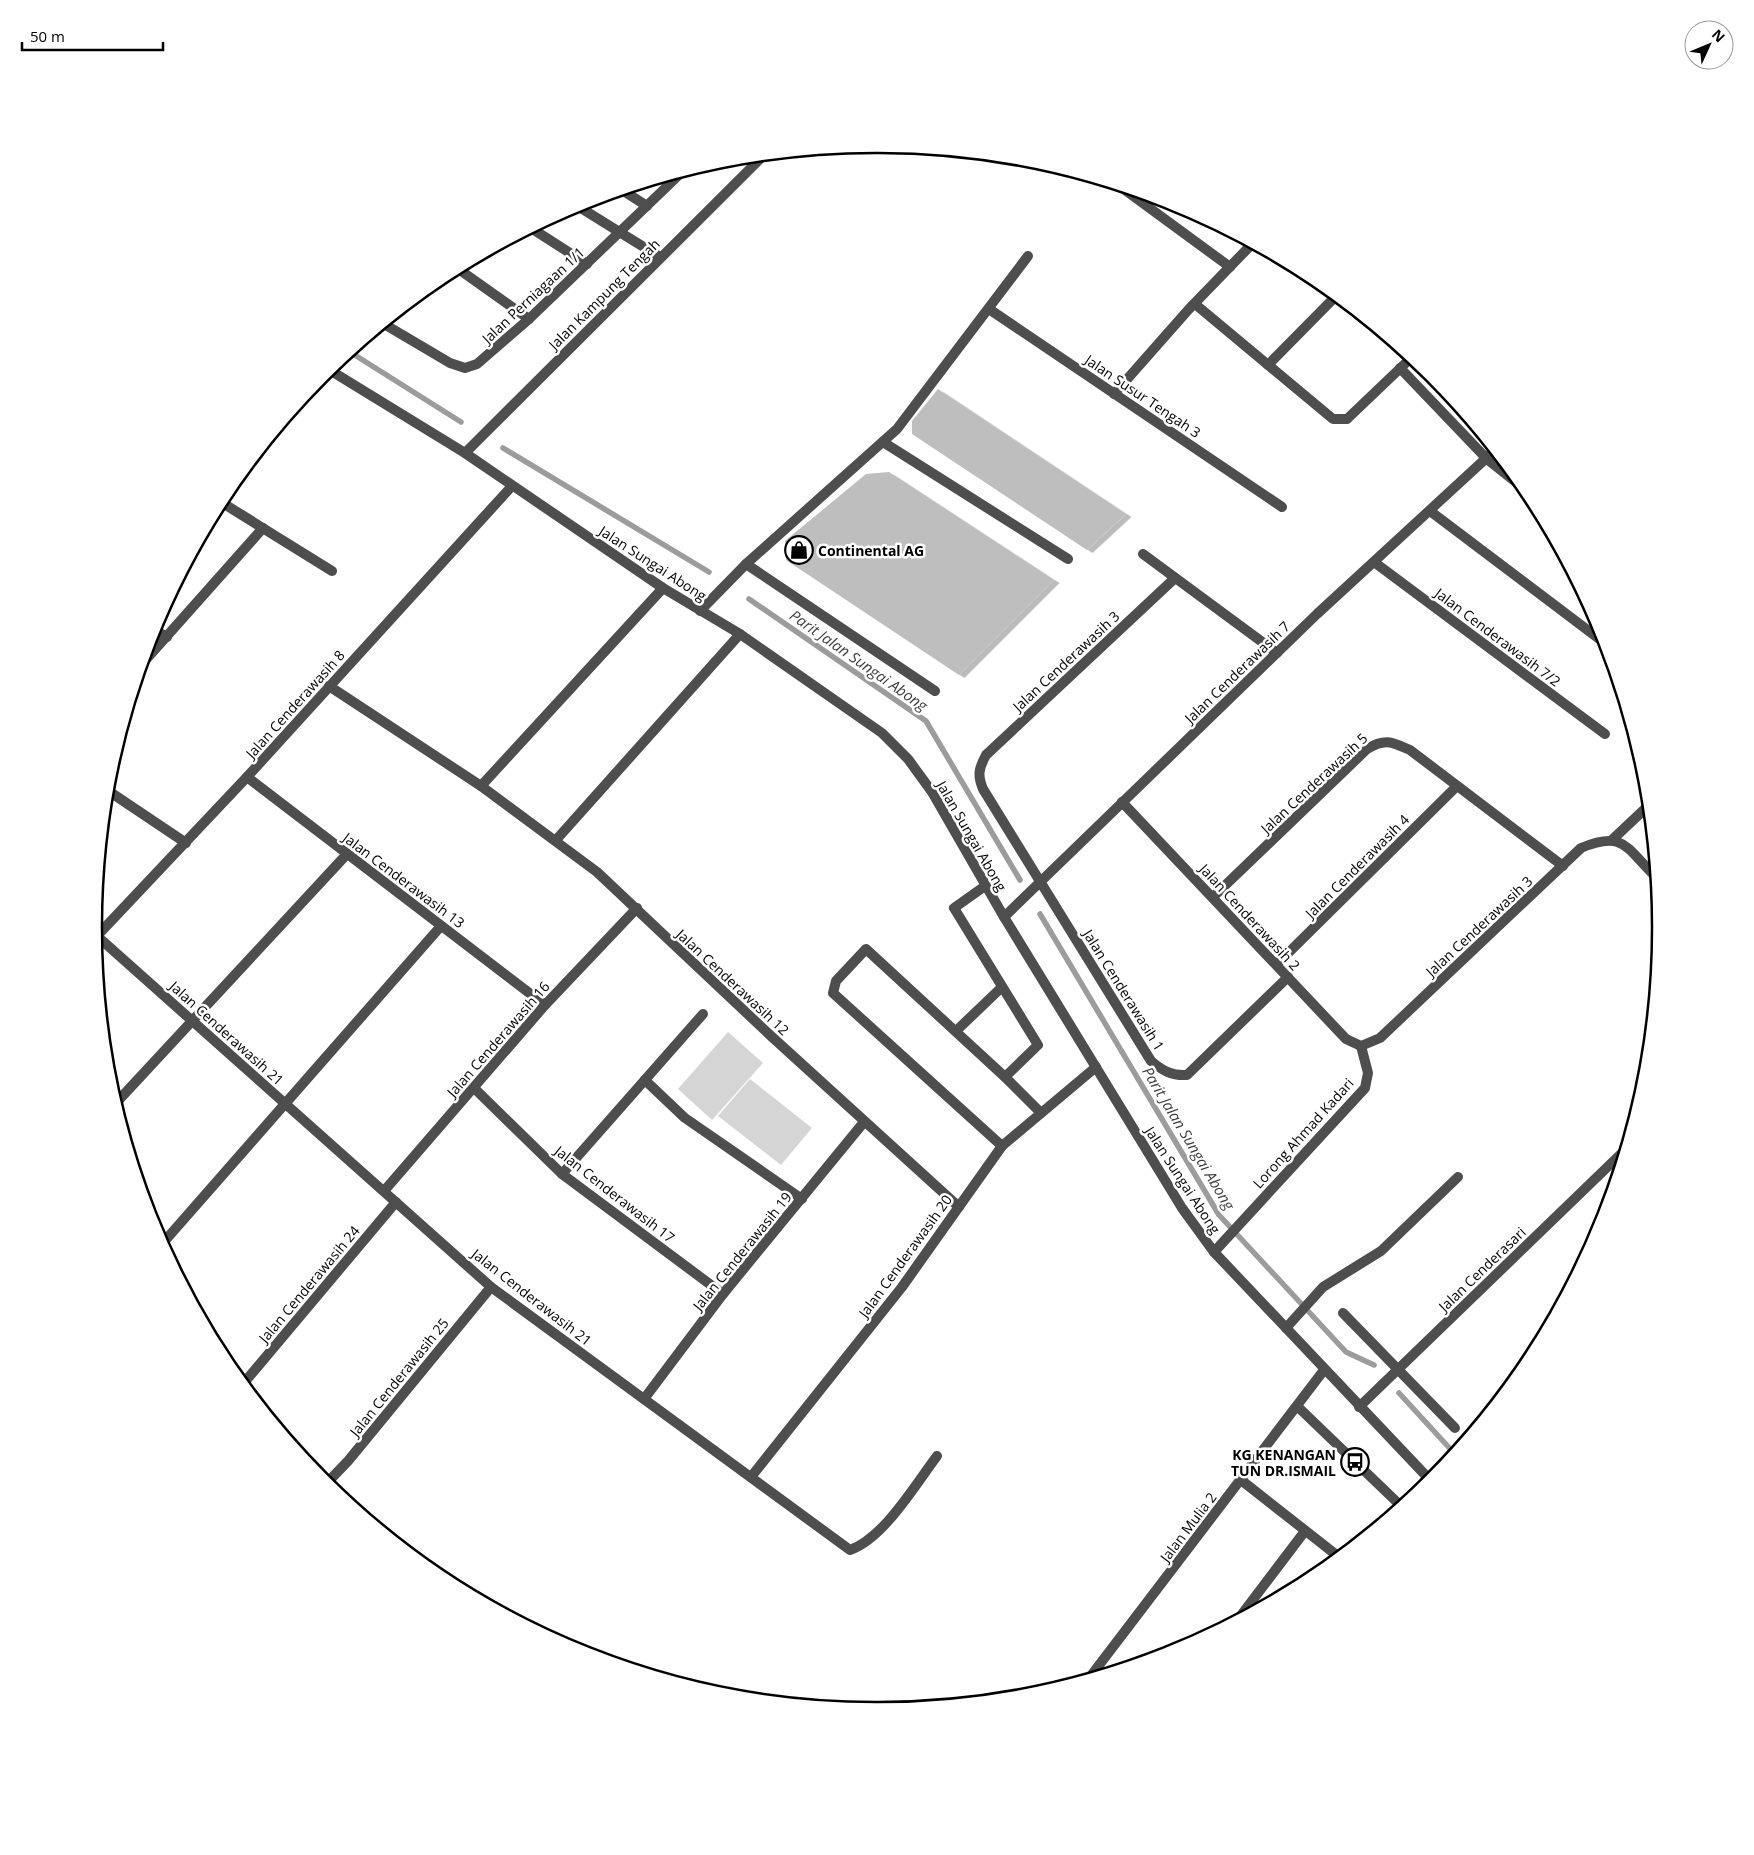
<svg xmlns="http://www.w3.org/2000/svg" width="1754" height="1855" viewBox="0 0 1754 1855" font-family="'Open Sans',sans-serif">
	<defs>
		<filter id="shadow"><feDropShadow dx="5.5" dy="3" stdDeviation="0" flood-color="#0004"/></filter>
	</defs>
	<rect width="100%" height="100%" fill="#fff"/>
	<g fill="#d5d5d5">
		<polygon points="728,1032 763,1063 712,1120 678,1089"/>
		<polygon points="750,1079 812,1128 781,1165 718,1116"/>
	</g>
	<g fill="none" stroke-linecap="round" stroke-linejoin="round">
		<g stroke="#9c9c9c" stroke-width="5.5">
			<polyline points="350,352 461,422"/>
			<polyline points="503,448 709,572"/>
			<polyline points="749,599 926,721 1020,880"/>
			<polyline points="1040,914 1219,1215 1346,1352 1374,1365"/>
			<polyline points="1399,1393 1454,1453"/>
		</g>
	</g>
	<g fill="#bebebe" filter="url(#shadow)">
		<polygon points="938,389 1126,514 1087,550 912,434 912,421"/>
		<polygon points="889,472 1054,580 959,675 786,560 785,541 866,474"/>
	</g>
	<g fill="none" stroke-linecap="round" stroke-linejoin="round">
		<g stroke="#4e4e4e" stroke-width="10">
			<polyline points="621,233 660,257"/>
			<polyline points="457,268 529,319"/>
			<polyline points="1195,304 1333,419 1347,419"/>
			<polyline points="1268,365 1336,296"/>
			<polyline points="1430,511 1606,644"/>
			<polyline points="1613,839 1648,806"/>
			<polyline points="556,840 740,634"/>
			<polyline points="985,886 954,908 1038,1045 1005,1077"/>
			<polyline points="956,1031 1002,987"/>
			<polyline points="1002,1146 833,993 836,981 866,949 1005,1077 1041,1113"/>
			<polyline points="1239,1618 1305,1531"/>
		</g>
		<g stroke="#4e4e4e" stroke-width="10">
			<polyline points="622,190 647,206"/>
			<polyline points="1125,190 1230,267"/>
			<polyline points="576,205 621,233"/>
			<polyline points="531,228 587,264"/>
			<polyline points="989,309 1282,507"/>
			<polyline points="384,324 450,363 465,368 477,364 529,319 682,172"/>
			<polyline points="1400,368 1487,459 1526,490"/>
			<polyline points="1114,394 1189,309 1252,244"/>
			<polyline points="1347,419 1411,358"/>
			<polyline points="883,442 1068,559"/>
			<polyline points="221,502 332,571"/>
			<polyline points="1143,554 1277,653"/>
			<polyline points="1374,562 1605,734"/>
			<polyline points="746,564 935,691"/>
			<path d="M1175,578L986,755C979,768 977,775 983,789L1151,1061C1163,1071 1172,1076 1187,1075L1288,977"/>
			<polyline points="700,611 746,564 897,429 1028,256"/>
			<polyline points="153,629 167,637"/>
			<polyline points="142,664 263,528"/>
			<polyline points="329,686 481,786 597,872 771,1036 959,1207"/>
			<polyline points="247,777 545,1005"/>
			<polyline points="481,786 663,588"/>
			<polyline points="107,790 186,843"/>
			<path d="M1122,802L1346,1039L1361,1046L1380,1038L1581,848C1624,830 1626,848 1655,876"/>
			<path d="M1213,897L1367,749C1385,738 1392,742 1410,750L1563,866"/>
			<polyline points="1004,917 1317,614 1494,451"/>
			<path d="M97,936L491,1287L850,1550C884,1538 915,1485 937,1456"/>
			<polyline points="95,938 247,777 512,486"/>
			<polyline points="1277,964 1457,786"/>
			<polyline points="645,1080 685,1118 802,1199"/>
			<polyline points="474,1088 562,1174 723,1294"/>
			<polyline points="116,1103 347,854"/>
			<polyline points="562,1174 703,1014"/>
			<polyline points="384,1191 545,1005 637,908"/>
			<polyline points="162,1244 441,926"/>
			<polyline points="1214,1252 1365,1088 1368,1073 1361,1046"/>
			<polyline points="1343,1313 1455,1428"/>
			<polyline points="1286,1328 1323,1287 1381,1251 1458,1177"/>
			<polyline points="243,1384 396,1202"/>
			<polyline points="644,1399 723,1294 864,1122"/>
			<polyline points="1298,1407 1401,1506"/>
			<polyline points="1359,1407 1624,1151"/>
			<polyline points="751,1477 902,1287 1002,1146 1096,1067"/>
			<polyline points="1241,1480 1339,1557"/>
			<polyline points="326,1484 348,1461 491,1287"/>
			<polyline points="1090,1677 1324,1370"/>
		</g>
		<g stroke="#4e4e4e" stroke-width="10">
			<polyline points="328,369 465,453 663,588 740,634 882,733 908,759 932,792 1004,917 1182,1208 1214,1252 1431,1481"/>
			<polyline points="465,453 764,155"/>
		</g>
	</g>
	<defs>
		<symbol id="shop-ring" viewBox="-11 -11 22 22"><circle r="9.5" fill="#fff" stroke="#000" stroke-width="1.5"/><path d="M-5-2.5h2.3a2.7 3.5 0 0 1 5.4 0H5L5.5 6h-11ZM-1.5-2.5h3a1.5 2.3 0 0 0-3 0Z" fill="#000"/></symbol>
		<symbol id="bus-ring" viewBox="-11 -11 22 22"><circle r="9.5" fill="#fff" stroke="#000" stroke-width="1.5"/><path d="M-5-6H5V4H4V6H2V4H-2V6H-4V4H-5ZM-3.5-4V0h7V-4ZM-3.5 1.2v1.5H-2V1.2ZM2 1.2v1.5H3.5V1.2Z" fill="#000"/></symbol>
	</defs>
	<g fill-rule="evenodd">
		<use href="#shop-ring" x="783" y="534" width="32" height="32"/>
		<use href="#bus-ring" x="1339" y="1446" width="32" height="32"/>
	</g>
	<g text-anchor="middle" dominant-baseline="central" stroke-width="5" stroke-linejoin="round" paint-order="stroke">
		<g font-size="14" fill="#000" stroke="#fff">
			<text transform="translate(604 294) rotate(-45)">Jalan Kampung Tengah</text>
			<text transform="translate(533 295) rotate(-43)">Jalan Perniagaan 1/1</text>
			<text transform="translate(1143 396) rotate(34)">Jalan Susur Tengah 3</text>
			<text transform="translate(653 563) rotate(33)">Jalan Sungai Abong</text>
			<text transform="translate(1498 637) rotate(37)">Jalan Cenderawasih 7/2</text>
			<text transform="translate(1066 661) rotate(-43)">Jalan Cenderawasih 3</text>
			<text transform="translate(1237 672) rotate(-44)">Jalan Cenderawasih 7</text>
			<text transform="translate(295 704) rotate(-48)">Jalan Cenderawasih 8</text>
			<text transform="translate(1314 783) rotate(-43)">Jalan Cenderawasih 5</text>
			<text transform="translate(972 836) rotate(60)">Jalan Sungai Abong</text>
			<text transform="translate(1357 866) rotate(-45)">Jalan Cenderawasih 4</text>
			<text transform="translate(404 880) rotate(37)">Jalan Cenderawasih 13</text>
			<text transform="translate(1250 917) rotate(47)">Jalan Cenderawasih 2</text>
			<text transform="translate(1479 926) rotate(-43)">Jalan Cenderawasih 3</text>
			<text transform="translate(733 982) rotate(43)">Jalan Cenderawasih 12</text>
			<text transform="translate(1124 990) rotate(58)">Jalan Cenderawasih 1</text>
			<text transform="translate(227 1033) rotate(42)">Jalan Cenderawasih 21</text>
			<text transform="translate(498 1039) rotate(-49)">Jalan Cenderawasih 16</text>
			<text transform="translate(1303 1133) rotate(-48)">Lorong Ahmad Kadari</text>
			<text transform="translate(1183 1180) rotate(57)">Jalan Sungai Abong</text>
			<text transform="translate(615 1194) rotate(38)">Jalan Cenderawasih 17</text>
			<text transform="translate(742 1251) rotate(-51)">Jalan Cenderawasih 19</text>
			<text transform="translate(905 1256) rotate(-54)">Jalan Cenderawasih 20</text>
			<text transform="translate(1482 1269) rotate(-44)">Jalan Cenderasari</text>
			<text transform="translate(309 1284) rotate(-50)">Jalan Cenderawasih 24</text>
			<text transform="translate(532 1297) rotate(38)">Jalan Cenderawasih 21</text>
			<text transform="translate(399 1377) rotate(-51)">Jalan Cenderawasih 25</text>
			<text transform="translate(1188 1527) rotate(-53)">Jalan Mulia 2</text>
		</g>
		<g font-size="14" font-weight="bold" fill="#000" stroke="#fff" text-anchor="start">
			<text x="818" y="550">Continental AG</text>
			<text x="1336" y="1454" text-anchor="end">KG KENANGAN<tspan x="1336" dy="16">TUN DR.ISMAIL</tspan></text>
		</g>
		<g font-size="15" font-style="italic" fill="#3d3d3d" stroke="#fff">
			<text transform="translate(859 660) rotate(35)">Parit Jalan Sungai Abong</text>
			<text transform="translate(1189 1138) rotate(59)">Parit Jalan Sungai Abong</text>
		</g>
	</g>
	<path d="M0 0H1754V1855H0ZM876 153H878A774 774 0 0 1 1652 927V928A774 774 0 0 1 878 1702H876A774 774 0 0 1 102 928V927A774 774 0 0 1 876 153Z" fill="#fff" fill-rule="evenodd"/>
	<path fill="none" stroke="#000" stroke-width="2.5" d="M876 153H878A774 774 0 0 1 1652 927V928A774 774 0 0 1 878 1702H876A774 774 0 0 1 102 928V927A774 774 0 0 1 876 153Z"/>
	<g transform="translate(1709 45) rotate(46)"><circle r="24" fill="#ffffff" stroke="#999999"/>
	<path d="M0-4L9 19L0 12L-9 19Z" fill="#000000"/>
	<text y="-8" font-size="14" font-weight="bold" text-anchor="middle" fill="#000000">N</text>
	</g>
	<path d="M22 42v8h141v-8" fill="none" stroke="#000000" stroke-width="2.5"/>
	<text x="30" y="42" font-size="15" fill="#000000" stroke="#ffffff" stroke-width="4" paint-order="stroke">50 m</text>
</svg>
